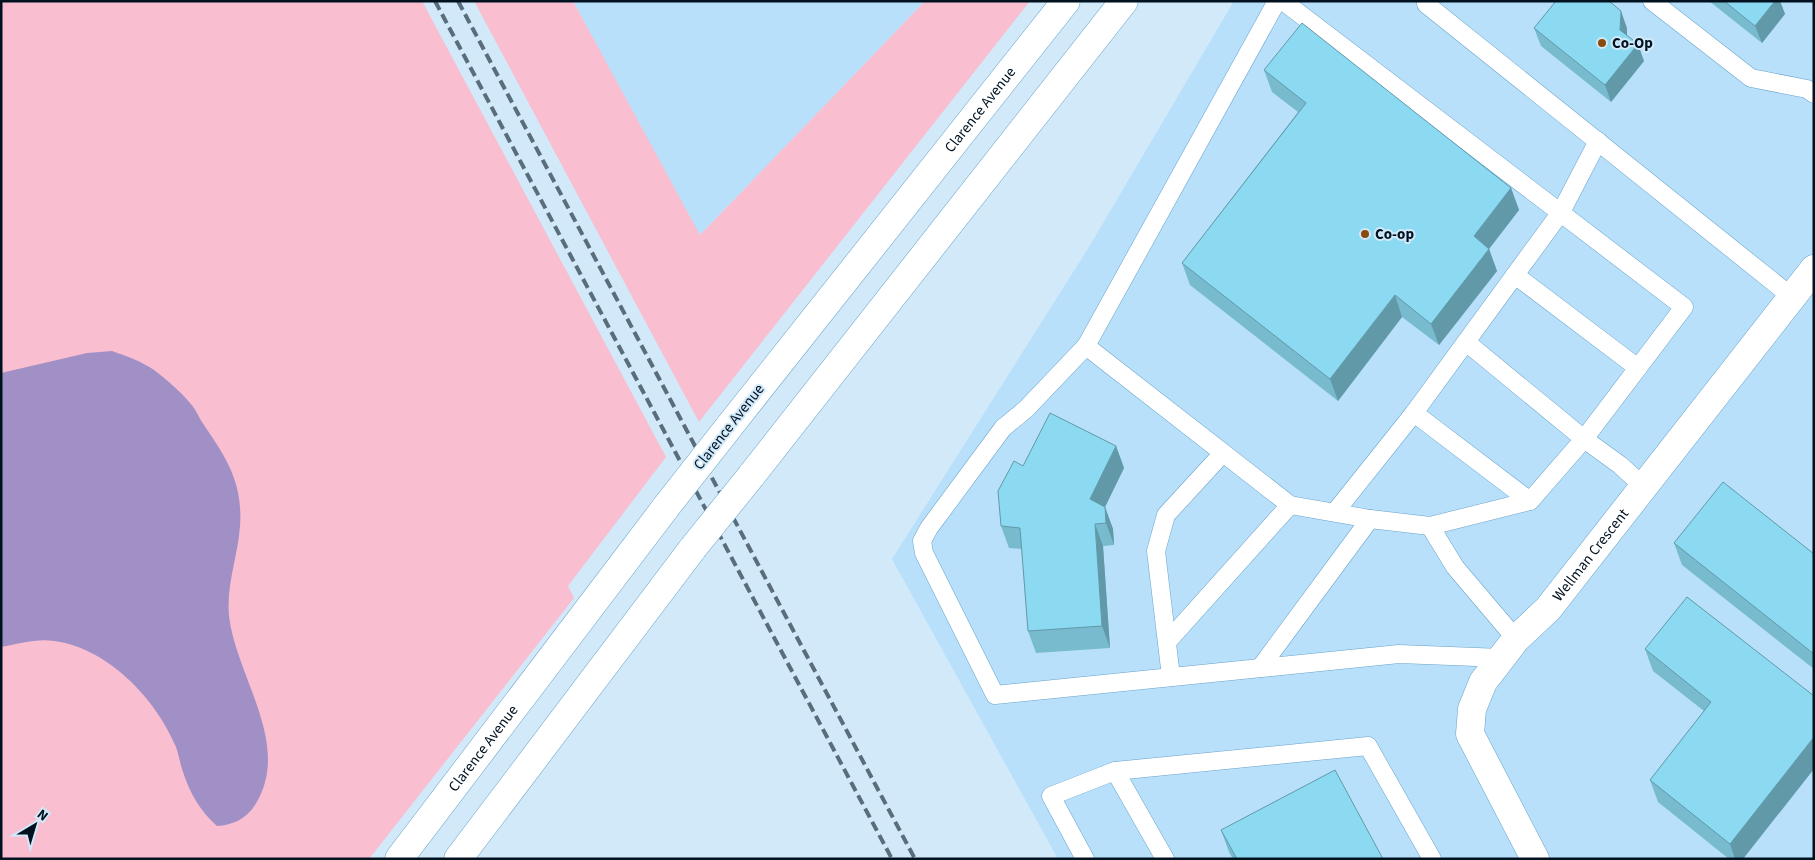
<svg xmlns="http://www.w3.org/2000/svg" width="1815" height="860" viewBox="0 0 1815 860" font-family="'Source Sans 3',sans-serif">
	<rect width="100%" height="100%" fill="#d1e9f9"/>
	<g fill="#b8e0fb">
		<polygon points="573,1 925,1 699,236"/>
		<polygon points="1234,1 1814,1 1814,859 1058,859 892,559 1089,247"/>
	</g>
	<g fill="#f9bed0">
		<polygon points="1,1 422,1 666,457 568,586 574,598 369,859 1,859"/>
		<polygon points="474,1 573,1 700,235 925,1 1030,1 699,422"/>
	</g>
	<path fill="#a190c6" d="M112,351C126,356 141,361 154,370C166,379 180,391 190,403C196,409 199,418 204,425C227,459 243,483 240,526C238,556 226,585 229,616C236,677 293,745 255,805C246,819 233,825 217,826C201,812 190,794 183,772C180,764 179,755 176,747C156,699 108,648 54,641C37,638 18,644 1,647V373L87,353Z"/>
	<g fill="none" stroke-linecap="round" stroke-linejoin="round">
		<defs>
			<g id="lane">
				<polyline points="1277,1 1086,346 1290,505 1370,519 1430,526 1455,567 1516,639"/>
				<polyline points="1283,1 1684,307 1584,439 1620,465 1643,486"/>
				<polyline points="1429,1 1426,4 1792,297"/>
				<polyline points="1652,1 1751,78 1807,89 1814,94"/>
				<polyline points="1515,275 1638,368"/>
				<polyline points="1086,346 1026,409 1003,428 929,528 922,541 924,553 995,695 1399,654 1502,658"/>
				<polyline points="1414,413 1530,501"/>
				<polyline points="1335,512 1414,413 1561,212 1598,141"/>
				<polyline points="1430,526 1530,501 1584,439 1466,342"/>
				<polyline points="1168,641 1290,505"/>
				<polyline points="1260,668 1370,519"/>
				<polyline points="1171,677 1156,551 1166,515 1223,453"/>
				<polyline points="1085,859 1051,796 1115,771"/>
				<polyline points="1165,859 1115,771 1368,746 1432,859"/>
			</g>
			<g id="street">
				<path id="s1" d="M1535,859L1470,734L1472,709L1483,682L1516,639L1548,609L1814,269"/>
			</g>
			<g id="secondary">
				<path id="s2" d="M728,428L1066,1"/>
				<polyline points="751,476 1124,1"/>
				<path id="s3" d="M399,859L666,507"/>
				<polyline points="458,859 693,548"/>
			</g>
		</defs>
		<use href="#lane" stroke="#68a3ca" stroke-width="19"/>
		<use href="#street" stroke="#68a3ca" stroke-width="29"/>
		<use href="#secondary" stroke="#68a3ca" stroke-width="29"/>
		<use href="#lane" stroke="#fff" stroke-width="18"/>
		<use href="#street" stroke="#fff" stroke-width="28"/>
		<use href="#secondary" stroke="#fff" stroke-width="28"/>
		<g stroke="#596d7c" stroke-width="4" stroke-dasharray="10 5" stroke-linecap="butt">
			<polyline points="435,1 892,859"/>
			<polyline points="458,1 915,859"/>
		</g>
		<defs>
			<g id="secondary-bridge">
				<polyline points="666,507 728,428"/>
				<polyline points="693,548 751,476"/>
			</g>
		</defs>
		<use href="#secondary-bridge" stroke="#68a3ca" stroke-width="29" stroke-linecap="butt"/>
		<use href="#secondary-bridge" stroke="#fff" stroke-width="28"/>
	</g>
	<g fill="#78bbcf">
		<polygon points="1709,1 1780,1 1785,14 1762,43"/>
		<polygon points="1534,28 1627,28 1627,35 1644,61 1611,102 1541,46"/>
		<polygon points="1264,70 1511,188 1519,210 1489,249 1497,271 1439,345 1402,317 1338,401 1190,285 1182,263 1298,112 1272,92"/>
		<polygon points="1116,446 1124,468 1105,507 1113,529 1114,545 1103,546 1110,648 1036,653 1028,631 1022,549 1009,548 1001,526 1023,466"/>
		<polygon points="1674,543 1814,554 1814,669 1682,565"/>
		<polygon points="1645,649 1814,696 1743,859 1729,859 1658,802 1650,780 1704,711 1653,671"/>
		<polygon points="1221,830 1383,859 1233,859 1229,852"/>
	</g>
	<g fill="#6199a9">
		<polygon points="1775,1 1780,1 1785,14 1762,43 1755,26"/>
		<polygon points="1621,11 1627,28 1627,47 1620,30"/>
		<polygon points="1638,44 1644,61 1611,102 1605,85"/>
		<polygon points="1511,188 1519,210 1482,258 1474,236"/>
		<polygon points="1489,249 1497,271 1439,345 1431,324"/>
		<polygon points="1395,295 1402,317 1338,401 1330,379"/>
		<polygon points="1116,446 1124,468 1105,507 1113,529 1114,545 1106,523 1090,499"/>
		<polygon points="1095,524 1103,546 1110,648 1102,626"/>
		<polygon points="1814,737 1814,769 1743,859 1735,859 1730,844"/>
	</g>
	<g fill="#8bdaf1" stroke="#6199a9">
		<polygon points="1556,1 1609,1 1621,11 1620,30 1638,44 1605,85 1534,28"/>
		<polygon points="1724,1 1775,1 1755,26"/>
		<polygon points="1302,23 1511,188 1474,236 1489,249 1431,324 1395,295 1330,379 1182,263 1306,103 1264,70"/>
		<polygon points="1050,413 1116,446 1090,499 1105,507 1106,523 1095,524 1102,626 1028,631 1020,528 1001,526 998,491 1014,461 1023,466"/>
		<polygon points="1723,482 1814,554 1814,654 1674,543"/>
		<polygon points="1687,597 1814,696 1814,737 1730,844 1650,780 1711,702 1645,649"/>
		<polygon points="1335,770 1383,859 1237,859 1221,830"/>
	</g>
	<g fill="#894b0d" stroke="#d1e9f9" stroke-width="2">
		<circle cx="1602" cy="43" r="5"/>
		<circle cx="1365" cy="234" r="5"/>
	</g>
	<g text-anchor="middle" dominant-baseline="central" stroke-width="4" stroke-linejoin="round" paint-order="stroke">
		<g font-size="15" font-weight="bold" fill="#00111f" stroke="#d1e9f9" text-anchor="start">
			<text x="1612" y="43">Co-Op</text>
			<text x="1375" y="234">Co-op</text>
		</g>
		<g font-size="15" fill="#00111f" stroke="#d1e9f9">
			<text stroke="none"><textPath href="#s2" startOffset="406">Clarence Avenue</textPath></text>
			<text transform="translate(729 427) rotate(-52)">Clarence Avenue</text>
			<text stroke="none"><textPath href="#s1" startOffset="362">Wellman Crescent</textPath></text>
			<text stroke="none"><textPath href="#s3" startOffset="139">Clarence Avenue</textPath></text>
		</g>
	</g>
	<rect width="1815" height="860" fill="none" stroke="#00111f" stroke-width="5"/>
	<g transform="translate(35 825) rotate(38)" stroke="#d1e9f9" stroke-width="4" paint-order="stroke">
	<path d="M0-4L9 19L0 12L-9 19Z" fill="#00111f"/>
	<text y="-8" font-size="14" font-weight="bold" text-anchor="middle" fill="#00111f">N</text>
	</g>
</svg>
